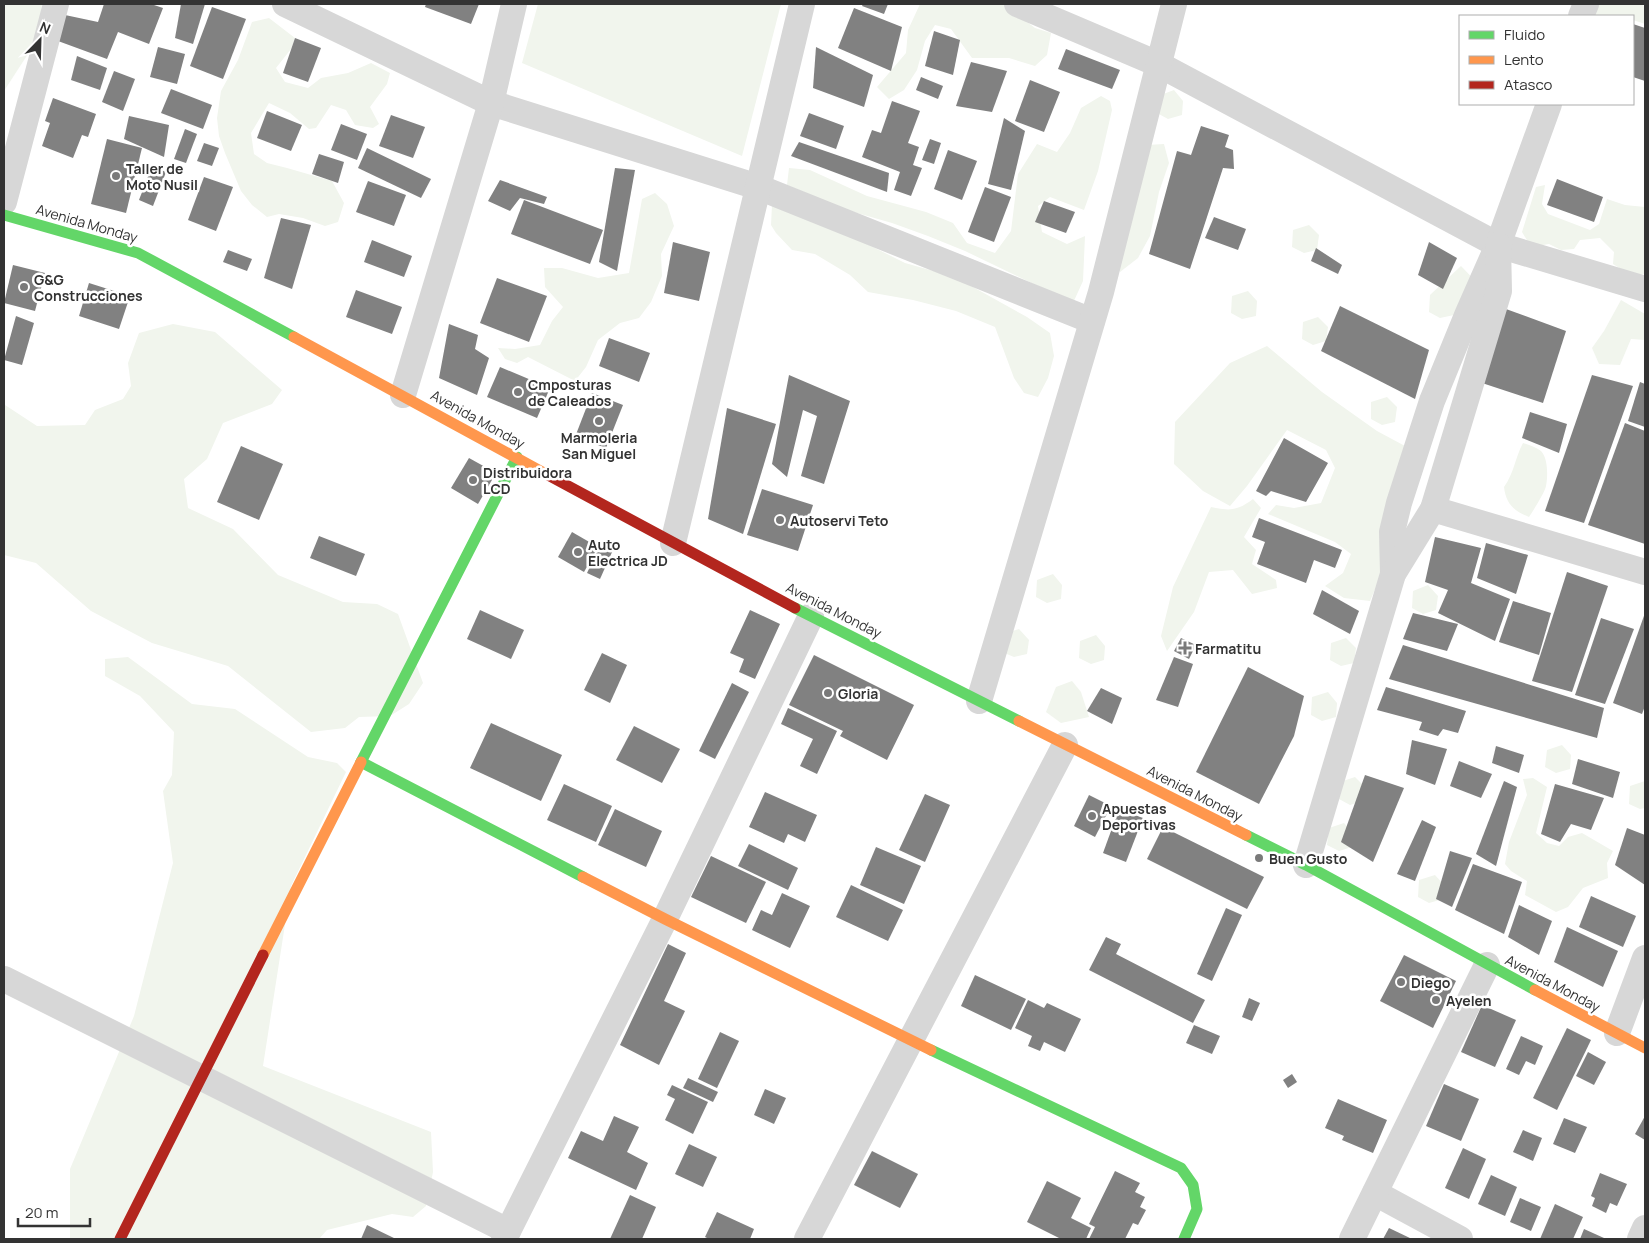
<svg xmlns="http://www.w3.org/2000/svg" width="1649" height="1243" viewBox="0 0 1649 1243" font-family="Manrope,sans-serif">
	<rect width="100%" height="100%" fill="#fff"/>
	<g fill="#f1f5ed">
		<polygon points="4,4 42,4 37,40 4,91"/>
		<polygon points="538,4 781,4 742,156 522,63"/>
		<polygon points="920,4 1002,4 1008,7 1035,28 1051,33 1047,55 1035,66 1009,58 972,58 951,29 935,25 925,41 917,70 904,90 889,99 877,87 906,53 908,30"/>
		<polygon points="1596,4 1642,4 1645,7 1645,24 1633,20 1633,16 1617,15 1616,16 1590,16"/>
		<polygon points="269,18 295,38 291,49 276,68 285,82 308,88 321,78 348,73 371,63 390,73 387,84 370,107 379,124 373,128 355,125 346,110 331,105 316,128 309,129 290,113 269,103 251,133 254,154 267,163 287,168 332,181 344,203 338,222 325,226 303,218 279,214 267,217 252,205 241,191 225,153 219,136 217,118 221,91 238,60 252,22"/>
		<polygon points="1174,90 1183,101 1182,115 1168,119 1157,113 1158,96"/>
		<polygon points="1101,96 1110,101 1112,110 1098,171 1084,210 1050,197 1038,206 1042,232 1067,244 1085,236 1083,281 1073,303 965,251 928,236 892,223 850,211 787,185 789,168 810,170 867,196 926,212 953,223 967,243 995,253 1011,231 1018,174 1037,144 1057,152 1070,133 1081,108"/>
		<polygon points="1164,144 1169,163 1159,192 1150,236 1138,258 1120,272 1114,257 1147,145"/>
		<polygon points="1545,185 1542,204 1548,214 1590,230 1599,224 1607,199 1625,205 1645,207 1645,274 1632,276 1613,264 1614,252 1600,238 1580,240 1574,249 1561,250 1549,244 1531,247 1522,232 1536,187"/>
		<polygon points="655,193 667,204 674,226 661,254 662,276 651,302 639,318 620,323 598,340 586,367 575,381 528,357 517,363 505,359 498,348 515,349 540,345 552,321 563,307 545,287 544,268 562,268 598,278 629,273 642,199"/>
		<polygon points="772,205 851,236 905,263 955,277 1027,317 1050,333 1054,356 1048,378 1038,397 1024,393 1014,378 995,327 956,311 913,300 868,292 850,275 815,254 792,250 776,233 771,225"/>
		<polygon points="1309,225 1319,235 1317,250 1304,253 1292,247 1293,230"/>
		<polygon points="1461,266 1481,287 1454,315 1440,318 1429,312 1430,295"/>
		<polygon points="1248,291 1257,301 1256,316 1242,319 1231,313 1232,296"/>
		<polygon points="1621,300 1645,314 1645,340 1631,339 1620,365 1599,364 1592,348 1604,331"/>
		<polygon points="1318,317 1328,327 1326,341 1313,345 1302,339 1303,322"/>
		<polygon points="173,324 215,332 282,390 272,404 223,423 207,459 184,479 188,508 233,529 278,575 343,602 377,604 398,614 423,683 409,704 390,716 359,717 345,728 311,732 228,666 152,643 91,611 36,563 4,555 4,405 5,405 37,426 85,425 95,410 123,399 131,386 128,363 139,333"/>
		<polygon points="1267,346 1322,392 1377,431 1405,446 1385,566 1370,601 1344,598 1325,586 1343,573 1351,554 1335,542 1268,514 1276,505 1294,508 1321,503 1335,468 1326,450 1287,430 1247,486 1230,506 1203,491 1174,464 1175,422 1230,363"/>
		<polygon points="1387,397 1397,407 1395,422 1382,425 1371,419 1371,402"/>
		<path d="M1523,443C1529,445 1536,447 1541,451C1548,458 1548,476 1546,486C1545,492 1533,511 1529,517C1514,511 1506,504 1504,487C1514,473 1515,458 1523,443Z"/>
		<path d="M1253,499L1261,508L1244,537L1256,550L1252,564L1276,580L1277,588L1252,594L1233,570L1209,572L1194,612L1167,651L1161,636L1173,587L1211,507C1230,511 1237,511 1253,499Z"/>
		<polygon points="1053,574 1062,585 1061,599 1047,603 1036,597 1037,580"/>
		<polygon points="1428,585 1438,596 1436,610 1423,614 1412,608 1413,591"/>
		<polygon points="1019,629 1029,640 1027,654 1014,657 1002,652 1004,634"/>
		<polygon points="1096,635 1105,646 1104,660 1091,664 1079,658 1080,641"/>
		<polygon points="1346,638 1356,648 1354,663 1341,666 1330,660 1331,643"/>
		<polygon points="128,657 192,704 235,709 308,757 337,763 346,772 291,886 263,1066 431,1132 433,1172 426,1206 413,1217 392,1214 327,1230 319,1239 70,1239 70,1169 134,1016 173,863 163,791 172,775 174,732 140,696 105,676 105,659"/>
		<polygon points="1072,681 1081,692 1089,717 1061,723 1046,712 1056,687"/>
		<polygon points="1328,692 1337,703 1336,717 1322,721 1311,715 1312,697"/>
		<polygon points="1562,745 1571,755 1570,769 1556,773 1545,767 1547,750"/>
		<polygon points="1355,777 1365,787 1363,801 1350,805 1339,799 1340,782"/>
		<polygon points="1533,778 1547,787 1536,833 1547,843 1559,846 1568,837 1582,833 1613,851 1607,863 1608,878 1583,888 1568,907 1556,912 1525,895 1527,881 1511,871 1505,864 1509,842 1527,795 1523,779"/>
		<polygon points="1645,781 1645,808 1640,809 1629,804 1630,786"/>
		<polygon points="1344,823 1353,833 1352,847 1339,851 1327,845 1329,828"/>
		<polygon points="1435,875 1444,885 1443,899 1429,903 1418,897 1419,880"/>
	</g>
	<g fill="#818181">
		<polygon points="104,4 151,4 163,8 149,44 118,32 107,59 58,41 65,15 98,22"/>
		<polygon points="181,4 205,4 193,44 175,38"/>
		<polygon points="426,4 479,4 471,24 425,7"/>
		<polygon points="863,4 888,4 884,14 862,6"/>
		<polygon points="212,7 246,19 223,79 190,66"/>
		<polygon points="854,8 902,27 891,71 838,48"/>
		<polygon points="1633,24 1645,28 1645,81 1633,77"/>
		<polygon points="934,31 960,40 953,75 925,66"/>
		<polygon points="295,38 321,48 308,82 283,73"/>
		<polygon points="158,47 185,54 177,84 150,77"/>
		<polygon points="816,47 873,75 864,107 813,88"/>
		<polygon points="1066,49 1120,70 1112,89 1058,69"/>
		<polygon points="77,56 107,68 100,90 71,80"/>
		<polygon points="971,62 1007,71 992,112 956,106"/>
		<polygon points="114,71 135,79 123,111 102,102"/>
		<polygon points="921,77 943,86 938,99 916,90"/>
		<polygon points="1030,80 1060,92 1044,132 1015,121"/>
		<polygon points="171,89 212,105 203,129 161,113"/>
		<polygon points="53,98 96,114 88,137 82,135 73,158 42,146 50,123 45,121"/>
		<polygon points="892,101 920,111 908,143 919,147 913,165 922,168 911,196 894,190 900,172 862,157 872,130 881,133"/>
		<polygon points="267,111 302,125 291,151 257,138"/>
		<polygon points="809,113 844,126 836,149 800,136"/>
		<polygon points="391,115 425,127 413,158 379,146"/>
		<polygon points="129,116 169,125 164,157 124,139"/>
		<polygon points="1004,118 1025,131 1011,190 988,184"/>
		<polygon points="341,124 367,134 357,160 331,150"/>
		<polygon points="1201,126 1229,135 1225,147 1233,150 1234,169 1223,168 1190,269 1149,254 1177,151 1191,155"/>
		<polygon points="185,129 197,134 186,163 174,159"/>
		<polygon points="107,139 142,148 126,213 91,204"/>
		<polygon points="930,139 941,143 934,164 922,160"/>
		<polygon points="799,142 889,173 887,192 791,156"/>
		<polygon points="204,143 219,148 212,166 197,161"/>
		<polygon points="367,148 431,179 421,198 358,168"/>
		<polygon points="948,150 977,161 962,200 934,189"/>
		<polygon points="319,154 344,162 338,183 312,174"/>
		<polygon points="152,166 166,172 153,206 139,200"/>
		<polygon points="615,168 635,170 617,271 599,262"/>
		<polygon points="204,177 233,187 216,231 188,220"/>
		<polygon points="1557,179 1603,197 1594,222 1547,205"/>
		<polygon points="500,180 547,197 544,204 520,198 510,211 488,201"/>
		<polygon points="368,181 406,195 394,226 356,212"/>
		<polygon points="985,187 1011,197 994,242 968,232"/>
		<polygon points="524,200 603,230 590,264 511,234"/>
		<polygon points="1044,201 1075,212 1066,233 1035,222"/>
		<polygon points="1214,217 1246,229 1238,250 1205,238"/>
		<polygon points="281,218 311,225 292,289 264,278"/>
		<polygon points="372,240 412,256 404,277 364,262"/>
		<polygon points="673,242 710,252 699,301 664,293"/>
		<polygon points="1429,242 1457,258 1443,289 1418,275"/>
		<polygon points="1316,248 1342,265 1338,274 1311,261"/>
		<polygon points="228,250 252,259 247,271 223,262"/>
		<polygon points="13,265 45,273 35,311 4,303"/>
		<polygon points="497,278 547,296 529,342 480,323"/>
		<polygon points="89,283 130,296 119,329 79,316"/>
		<polygon points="356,290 402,307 392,334 346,317"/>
		<polygon points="1340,306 1429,350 1415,399 1321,351"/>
		<polygon points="1506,309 1566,331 1543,403 1482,383"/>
		<polygon points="16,316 34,323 22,365 4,360"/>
		<polygon points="449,324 478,335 475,349 489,358 477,395 439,378"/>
		<polygon points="609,338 650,353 639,382 599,366"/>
		<polygon points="500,367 550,388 537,418 487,397"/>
		<polygon points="789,375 850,401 824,484 801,476 817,416 803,410 787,477 772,464"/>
		<polygon points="1592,375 1633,386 1584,523 1545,511"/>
		<polygon points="1640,382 1645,384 1645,427 1628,421"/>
		<polygon points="592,393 623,405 606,448 575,437"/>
		<polygon points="727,408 776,424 743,534 708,519"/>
		<polygon points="1530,412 1567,424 1559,453 1522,438"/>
		<polygon points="1625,423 1645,431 1645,544 1588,525"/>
		<polygon points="1284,438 1328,463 1306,502 1271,491 1266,496 1256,491"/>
		<polygon points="241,446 283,464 259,520 217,502"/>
		<polygon points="469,458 496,473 478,504 451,488"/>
		<polygon points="762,489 813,505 798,551 747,535"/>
		<polygon points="1259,518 1342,550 1335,568 1314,560 1306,583 1257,564 1265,542 1252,537"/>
		<polygon points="572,532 598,547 584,572 558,557"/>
		<polygon points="319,536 365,554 356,576 310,558"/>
		<polygon points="1435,537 1481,548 1471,583 1510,599 1495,641 1438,613 1448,590 1425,582"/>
		<polygon points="1486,543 1528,555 1516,594 1477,578"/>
		<polygon points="601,544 613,550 600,579 587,573"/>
		<polygon points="1567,572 1608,586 1572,692 1532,681"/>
		<polygon points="1322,590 1359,611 1350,634 1313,614"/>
		<polygon points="1513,601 1551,613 1539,655 1499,642"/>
		<polygon points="480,610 524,630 511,659 467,639"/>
		<polygon points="750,610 780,624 755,679 739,672 744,659 730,653"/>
		<polygon points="1413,613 1458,624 1447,651 1403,639"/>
		<polygon points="1645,613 1645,706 1642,714 1613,703"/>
		<polygon points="1601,618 1634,629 1605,704 1575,695"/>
		<polygon points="1181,638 1196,645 1189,659 1174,651"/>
		<polygon points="1403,645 1604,708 1597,738 1389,679"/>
		<polygon points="602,653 627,665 610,703 584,690"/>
		<polygon points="814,655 914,705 887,760 840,736 843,731 789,705"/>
		<polygon points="1174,657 1193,664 1178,707 1156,700"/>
		<polygon points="1248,667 1304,696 1294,736 1259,804 1196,772"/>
		<polygon points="732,683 749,692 715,759 699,751"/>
		<polygon points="1386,687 1466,711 1458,733 1443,729 1438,736 1419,730 1422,722 1377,710"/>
		<polygon points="1101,688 1122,698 1112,724 1087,711"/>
		<polygon points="788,708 837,731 817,774 800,766 813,739 781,724"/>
		<polygon points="491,723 562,755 541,801 470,768"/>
		<polygon points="634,726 680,749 662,783 616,760"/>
		<polygon points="1412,740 1447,749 1435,785 1406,774"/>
		<polygon points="1496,746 1524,755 1519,773 1492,763"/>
		<polygon points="1578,759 1620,772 1613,798 1572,784"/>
		<polygon points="1459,761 1492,774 1481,798 1450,786"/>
		<polygon points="1365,775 1404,788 1373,862 1341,842"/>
		<polygon points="1504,781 1517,787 1496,866 1476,854"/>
		<polygon points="564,784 612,806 596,842 547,820"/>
		<polygon points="1555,784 1604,798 1591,830 1571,824 1560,842 1541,834"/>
		<polygon points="765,792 817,815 805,842 788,834 784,843 749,827"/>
		<polygon points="925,794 950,805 925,862 899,850"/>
		<polygon points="1089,795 1111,806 1095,837 1074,826"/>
		<polygon points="615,809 662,831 646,867 598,845"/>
		<polygon points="1119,809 1143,818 1126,862 1103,853"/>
		<polygon points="1422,820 1436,827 1415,881 1397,874"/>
		<polygon points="1163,827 1264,877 1247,909 1147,859"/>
		<polygon points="1627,828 1645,835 1645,885 1615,865"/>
		<polygon points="749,844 798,868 788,890 738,866"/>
		<polygon points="876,847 921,866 904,904 860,885"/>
		<polygon points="1450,851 1472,858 1452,907 1436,899"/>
		<polygon points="711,856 766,882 746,923 691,897"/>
		<polygon points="1473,864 1522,882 1504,934 1455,910"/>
		<polygon points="851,885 903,910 888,941 836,917"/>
		<polygon points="782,893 810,906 790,948 752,930 761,910 772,915"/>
		<polygon points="1591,896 1636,916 1623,947 1579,927"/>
		<polygon points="1519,905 1552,921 1539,955 1508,937"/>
		<polygon points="1226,908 1242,915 1212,981 1197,974"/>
		<polygon points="1567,927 1618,951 1603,987 1554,962"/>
		<polygon points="1106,937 1121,944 1116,954 1205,1000 1193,1023 1089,970"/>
		<polygon points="668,944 686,953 664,1001 685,1011 659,1065 620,1045"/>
		<polygon points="1404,955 1456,981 1433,1028 1380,1001"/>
		<polygon points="975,975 1026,999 1011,1030 961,1006"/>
		<polygon points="1249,998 1260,1003 1252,1021 1242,1017"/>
		<polygon points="1028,1000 1044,1008 1047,1003 1081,1019 1065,1052 1044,1042 1040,1051 1028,1046 1032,1036 1015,1028"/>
		<polygon points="1482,1005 1516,1020 1495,1067 1461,1052"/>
		<polygon points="1194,1025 1220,1036 1212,1054 1186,1043"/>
		<polygon points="1567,1028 1591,1040 1557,1110 1533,1098"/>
		<polygon points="720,1032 739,1041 717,1088 698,1079"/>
		<polygon points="1521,1036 1543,1046 1535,1065 1526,1061 1519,1075 1506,1069"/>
		<polygon points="1588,1052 1606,1062 1594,1085 1576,1076"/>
		<polygon points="1292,1074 1297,1082 1288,1088 1283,1080"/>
		<polygon points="688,1078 718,1092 713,1102 683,1088"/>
		<polygon points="1444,1084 1479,1099 1461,1141 1426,1126"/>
		<polygon points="672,1085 708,1102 693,1134 665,1120 675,1099 667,1095"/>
		<polygon points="765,1089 786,1098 774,1124 754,1115"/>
		<polygon points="1338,1099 1387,1120 1373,1153 1342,1140 1344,1136 1325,1128"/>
		<polygon points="614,1116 639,1127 627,1152 648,1163 636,1190 568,1158 581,1131 603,1141"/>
		<polygon points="1645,1116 1645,1140 1635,1134"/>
		<polygon points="1564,1118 1587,1127 1575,1153 1553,1144"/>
		<polygon points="1523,1130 1542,1138 1533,1161 1513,1152"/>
		<polygon points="689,1144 717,1157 703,1187 675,1174"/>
		<polygon points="1463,1148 1486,1159 1469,1199 1445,1188"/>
		<polygon points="872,1151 918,1174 900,1208 854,1185"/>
		<polygon points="1115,1171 1140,1183 1135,1192 1145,1197 1140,1207 1146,1210 1138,1225 1133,1223 1125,1239 1089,1239 1095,1227 1089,1224"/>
		<polygon points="1600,1173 1627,1184 1617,1206 1610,1203 1606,1213 1592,1206 1595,1198 1591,1196"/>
		<polygon points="1491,1175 1517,1187 1505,1216 1478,1204"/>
		<polygon points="1047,1181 1081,1198 1071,1218 1091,1228 1086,1239 1061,1239 1027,1222"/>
		<polygon points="630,1195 656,1207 642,1239 610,1239"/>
		<polygon points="1520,1198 1541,1207 1531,1231 1510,1222"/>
		<polygon points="1555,1204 1583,1217 1573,1239 1540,1239"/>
		<polygon points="717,1212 754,1229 750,1239 709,1239 705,1237"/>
		<polygon points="367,1225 396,1239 361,1239"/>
		<polygon points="1389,1228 1412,1239 1383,1239"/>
		<polygon points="1584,1229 1604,1238 1603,1239 1580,1239"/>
	</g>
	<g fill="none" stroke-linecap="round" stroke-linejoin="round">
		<g stroke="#d7d7d7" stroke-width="26">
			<polyline points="285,4 491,103 758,187 1092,321"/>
			<polyline points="1017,4 1158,64 1498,245 1645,289"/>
			<polyline points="1581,16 1586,4"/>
			<polyline points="4,202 56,4"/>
			<polyline points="403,395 491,103 514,4"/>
			<polyline points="1433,509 1645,572"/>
			<polyline points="673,543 802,4"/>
			<polyline points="1393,574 1392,532 1399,503 1432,401 1468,313 1498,245 1549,104"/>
			<polyline points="979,701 1101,292 1174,4"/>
			<polyline points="1306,865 1393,574 1433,509 1499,291 1498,245"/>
			<polyline points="4,979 508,1231"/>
			<polyline points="1617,1033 1645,958"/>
			<polyline points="1375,1193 1460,1239"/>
			<polyline points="504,1239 665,919 811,616"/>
			<polyline points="807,1239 1065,745"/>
			<polyline points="1352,1239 1487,965"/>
			<polyline points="1640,1239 1645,1228"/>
		</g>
		<g stroke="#63d668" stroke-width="11">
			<polyline points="4,215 138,253 294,337"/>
			<polyline points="795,608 1019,721"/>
			<polyline points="361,762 583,877"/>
			<polyline points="361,762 517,457"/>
			<polyline points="1246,835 1306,865 1535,990"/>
			<polyline points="931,1050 1181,1168 1193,1185 1197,1209 1184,1239"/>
		</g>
		<g stroke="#ff974d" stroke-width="11">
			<polyline points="294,337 546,474"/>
			<polyline points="1019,721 1246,835"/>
			<polyline points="583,877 665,919 931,1050"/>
			<polyline points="263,955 361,762"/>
			<polyline points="1535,990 1645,1048"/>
		</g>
		<g stroke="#b3261e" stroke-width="11">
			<polyline points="546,474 795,608"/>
			<polyline points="120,1239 263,955"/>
		</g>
	</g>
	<g fill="#7a7a7a" stroke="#fff" stroke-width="2">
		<circle cx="116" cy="176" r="5"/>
		<circle cx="24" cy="287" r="5"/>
		<circle cx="518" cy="392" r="5"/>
		<circle cx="599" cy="421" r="5"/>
		<circle cx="473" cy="480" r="5"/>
		<circle cx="780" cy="520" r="5"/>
		<circle cx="578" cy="552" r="5"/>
		<path d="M1182.5 640.5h5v5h5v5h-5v5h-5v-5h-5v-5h5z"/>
		<circle cx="828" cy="693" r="5"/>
		<circle cx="1092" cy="816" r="5"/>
		<circle cx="1259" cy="858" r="5"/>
		<circle cx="1401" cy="982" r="5"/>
		<circle cx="1436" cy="1000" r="5"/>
	</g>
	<g text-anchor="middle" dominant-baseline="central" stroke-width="5" stroke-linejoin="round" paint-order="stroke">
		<g font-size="14" font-weight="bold" fill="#333" stroke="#fff" text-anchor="start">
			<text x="126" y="168">Taller de<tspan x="126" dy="16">Moto Nusil</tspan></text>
			<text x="34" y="279">G&amp;G<tspan x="34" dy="16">Construcciones</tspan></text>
			<text x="528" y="384">Cmposturas<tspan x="528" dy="16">de Caleados</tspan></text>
			<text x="599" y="437" text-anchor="middle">Marmoleria<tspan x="599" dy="16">San Miguel</tspan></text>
			<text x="483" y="472">Distribuidora<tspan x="483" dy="16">LCD</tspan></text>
			<text x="790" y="520">Autoservi Teto</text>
			<text x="588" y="544">Auto<tspan x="588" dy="16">Electrica JD</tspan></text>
			<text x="1195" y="648">Farmatitu</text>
			<text x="838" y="693">Gloria</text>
			<text x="1102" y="808">Apuestas<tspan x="1102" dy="16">Deportivas</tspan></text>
			<text x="1269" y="858">Buen Gusto</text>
			<text x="1411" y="982">Diego</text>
			<text x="1446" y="1000">Ayelen</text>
		</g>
		<g font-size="14" fill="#333" stroke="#fff">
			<text transform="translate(87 223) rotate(16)">Avenida Monday</text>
			<text transform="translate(478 419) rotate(29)">Avenida Monday</text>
			<text transform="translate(834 610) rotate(27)">Avenida Monday</text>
			<text transform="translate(1195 793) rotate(27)">Avenida Monday</text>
			<text transform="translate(1553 983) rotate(28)">Avenida Monday</text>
		</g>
	</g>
	<rect width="1649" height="1243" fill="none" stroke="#333333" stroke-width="10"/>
	<rect x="1459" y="15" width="175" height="90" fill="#ffffff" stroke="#adadad"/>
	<rect x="1469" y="31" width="25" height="8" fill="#63d668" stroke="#adadad"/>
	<text x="1504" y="40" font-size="15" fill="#333333">Fluido</text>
	<rect x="1469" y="56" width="25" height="8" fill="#ff974d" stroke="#adadad"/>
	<text x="1504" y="65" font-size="15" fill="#333333">Lento</text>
	<rect x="1469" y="81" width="25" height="8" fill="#b3261e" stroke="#adadad"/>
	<text x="1504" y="90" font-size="15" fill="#333333">Atasco</text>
	<g transform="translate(40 40) rotate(23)" stroke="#ffffff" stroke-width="4" paint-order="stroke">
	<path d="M0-4L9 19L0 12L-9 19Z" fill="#333333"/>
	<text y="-8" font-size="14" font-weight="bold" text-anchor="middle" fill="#333333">N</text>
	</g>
	<path d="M18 1218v8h72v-8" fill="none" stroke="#333333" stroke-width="2.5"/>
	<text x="25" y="1218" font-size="15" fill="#333333" stroke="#ffffff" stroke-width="4" paint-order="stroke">20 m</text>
</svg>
